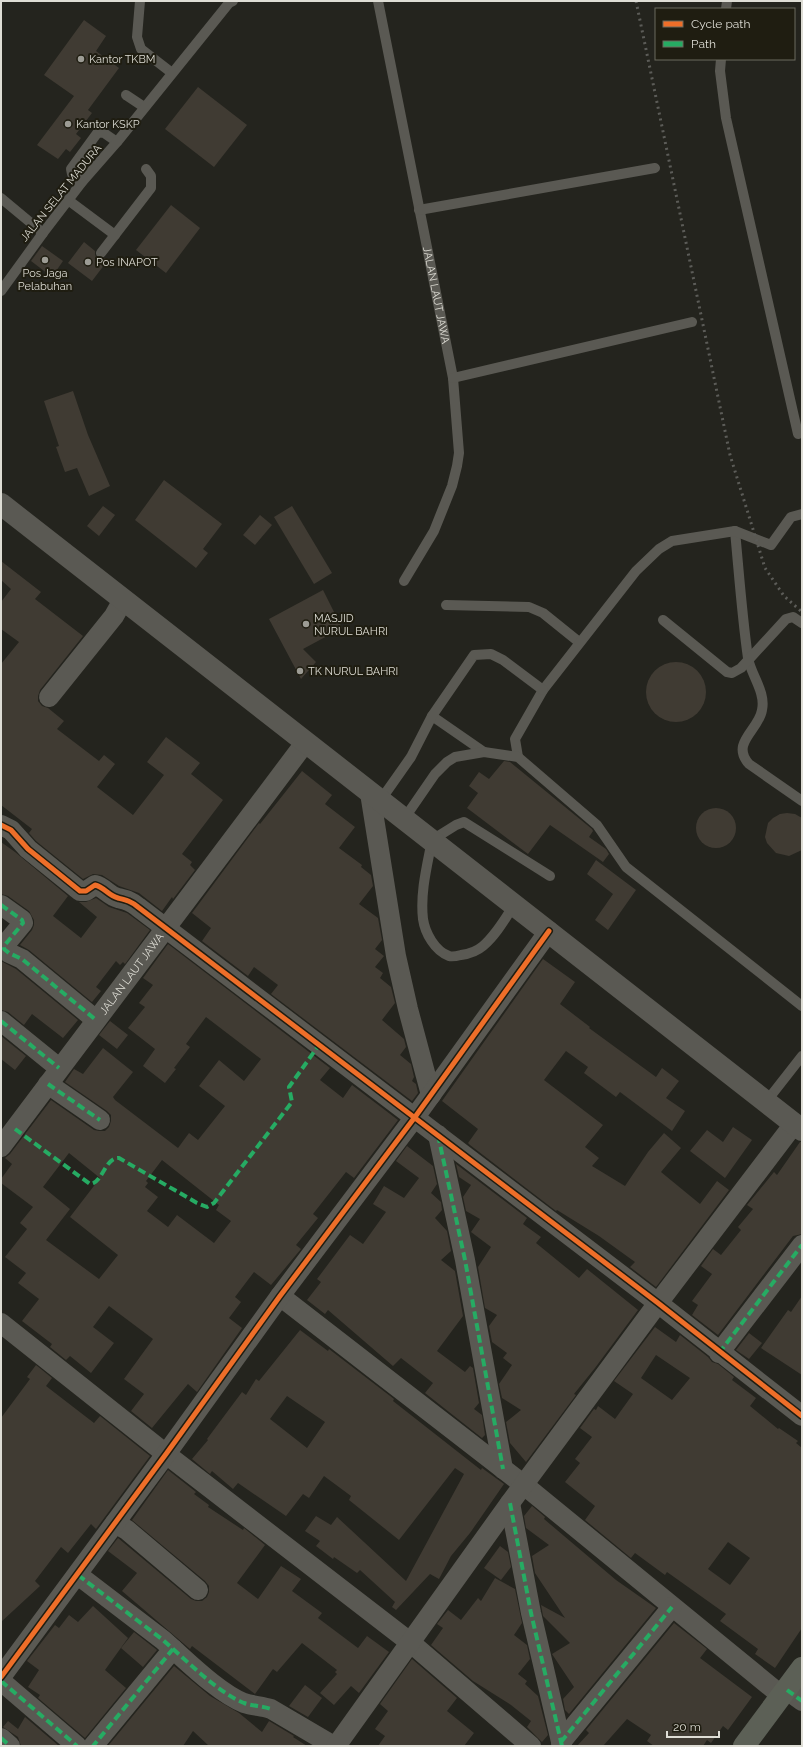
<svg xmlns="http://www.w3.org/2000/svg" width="803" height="1747" viewBox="0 0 803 1747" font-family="Raleway,sans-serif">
	<rect width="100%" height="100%" fill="#24241e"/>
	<g fill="#403b33" fill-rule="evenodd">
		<polygon points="84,20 106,36 96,51 119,68 88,110 92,113 76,134 81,138 70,152 66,149 58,159 37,145 74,96 44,75"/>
		<polygon points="198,87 247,125 214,167 165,129"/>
		<polygon points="171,205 200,228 166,273 136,250"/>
		<polygon points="84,242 95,251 95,255 97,258 101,259 105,258 108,260 92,281 68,263"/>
		<polygon points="42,246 63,261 52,277 31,261"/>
		<polygon points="73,391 88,435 110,486 89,496 77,468 65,472 56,447 59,446 44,401"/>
		<polygon points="164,480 222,524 203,549 208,553 196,568 135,520"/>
		<polygon points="103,506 115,515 99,536 87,526"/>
		<polygon points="292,506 332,573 314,584 274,517"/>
		<polygon points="260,515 272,525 255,545 243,535"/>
		<polygon points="1,561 41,592 35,599 83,636 40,690 38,696 38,701 42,706 48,708 64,721 57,729 99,761 104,755 115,764 97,787 133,815 164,775 147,762 166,737 200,763 191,774 223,800 182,854 192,862 190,865 195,870 173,899 172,897 162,911 139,893 119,886 102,875 93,874 83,879 36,841 29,833 32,829 1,805 1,664 19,642 1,629 1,602 11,589 1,580"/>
		<polygon points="323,590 342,628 303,649 316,662 301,679 269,619"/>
		<circle cx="676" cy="692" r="30"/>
		<polygon points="504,761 510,762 592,829 593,831 589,837 606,849 609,854 603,862 550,825 528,854 467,808 478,793 469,786 479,772 489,779"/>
		<polygon points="302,771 332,795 325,804 355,827 339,848 362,865 361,867 371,875 373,886 359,904 378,918 382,940 375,949 384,956 375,967 383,973 380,978 391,987 395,1003 382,1020 404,1039 406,1047 400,1055 411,1064 414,1077 412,1081 416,1084 418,1093 412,1101 271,994 278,985 254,967 248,976 202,941 211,928 192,913 259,823 260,824"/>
		<circle cx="716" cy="828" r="20"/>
		<polygon points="787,813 795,814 802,818 802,850 789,856 776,853 767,843 765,837 768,823 773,818 780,814"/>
		<polygon points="1,842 15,852 68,896 53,916 81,938 97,917 79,902 86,902 96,898 109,907 127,913 150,930 125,964 123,962 120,965 116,961 96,987 101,991 92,1002 29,950 20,945 32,930 34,925 34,920 29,911 8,896 1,894"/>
		<polygon points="596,860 636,890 608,930 595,920 613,894 587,874"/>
		<path d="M168,944L330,1068L320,1080L343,1098L352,1085L398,1120L354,1178L346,1172L313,1214L318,1218L296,1245L301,1249L271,1285L254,1272L235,1297L241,1302L229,1318L242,1328L197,1392L188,1384L152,1428L131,1411L144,1394L124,1379L153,1339L109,1306L93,1327L114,1343L91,1373L70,1356L66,1360L50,1347L52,1344L22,1321L39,1299L18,1283L26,1273L5,1257L27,1229L20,1223L33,1207L1,1183V1179L12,1164L5,1158L10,1154L51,1100L94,1130L99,1131H105L109,1127L111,1121V1115L107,1111L65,1082L74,1069L83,1074L103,1048L133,1072L113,1097L115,1100L178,1148L189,1133L198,1140L225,1106L199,1086L219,1060L244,1081L261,1059L206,1017L186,1044L190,1047L174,1068L176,1069L165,1083L143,1066L155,1049L128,1028L145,1007L139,1003L153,985L143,978ZM69,1153L100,1178L70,1217L118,1255L99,1279L46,1240L70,1209L43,1187ZM162,1160L219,1205L216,1210L231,1221L214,1243L177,1215L168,1227L147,1211L158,1197L145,1187L148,1183L146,1181Z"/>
		<polygon points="543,959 575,982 560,1004 590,1027 589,1028 656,1077 662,1068 679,1081 666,1098 685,1111 672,1131 620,1092 616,1097 584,1073 588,1067 566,1051 544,1080 603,1125 585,1147 599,1158 592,1166 625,1186 648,1152 664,1133 681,1148 661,1172 700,1204 717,1181 729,1190 656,1287 630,1267 635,1262 599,1236 557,1210 556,1211 470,1145 468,1143 478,1129 442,1101"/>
		<polygon points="1,961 16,969 78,1020 63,1038 32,1014 24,1025 8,1012 1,1010"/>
		<polygon points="110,1021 128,1035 117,1049 99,1035"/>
		<polygon points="1,1036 26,1056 15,1070 1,1059"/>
		<polygon points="733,1127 752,1140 725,1178 690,1151 707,1130 723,1142"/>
		<polygon points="800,1142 802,1142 802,1234 793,1236 718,1335 692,1315 698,1305 692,1301 712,1274 701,1266 713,1249 721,1255 741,1230 738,1227 753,1209 747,1205 774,1172 777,1175"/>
		<polygon points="407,1146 433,1166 437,1184 431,1193 441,1202 442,1210 435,1218 447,1231 451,1251 441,1260 455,1271 463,1316 437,1351 465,1372 470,1366 473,1368 479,1403 474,1409 482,1415 485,1435 482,1438 425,1393 433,1383 401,1358 393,1366 328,1310 325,1314 307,1300 321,1282 317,1279 350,1235 363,1244 386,1212 373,1204 384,1186 404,1198 419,1178 396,1161"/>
		<polygon points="456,1164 527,1218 523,1224 541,1237 536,1243 579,1278 587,1269 638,1310 595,1368 574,1394 576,1395 526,1462 510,1443 506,1422 521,1410 502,1398 499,1384 512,1365 503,1358 507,1353 492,1342 489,1326 497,1315 485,1308 478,1267 491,1247 471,1232 480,1219 466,1211 463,1197 471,1185 459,1177"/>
		<polygon points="802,1296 802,1375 761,1348 788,1310 791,1312"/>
		<path d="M655,1327L676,1342L680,1335L708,1357L712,1362L718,1364L734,1377L732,1380L756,1398L750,1406L778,1429L779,1428L798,1441L796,1443L802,1448V1628L775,1668L755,1654L758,1649L720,1621L726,1614L667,1572L665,1575L635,1553L631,1558L585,1520L595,1506L565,1482L580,1463L575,1459L592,1437L580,1428L594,1409L596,1410L598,1406L615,1419L633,1394L614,1381ZM656,1355L690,1378L672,1400L641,1378ZM728,1542L750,1558L730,1585L708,1569Z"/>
		<path d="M300,1330L328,1351L329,1349L394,1399L393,1401L481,1470L482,1468L504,1484L470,1533L451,1556L439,1579L430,1574L396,1610L392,1607L395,1602L360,1570L357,1573L334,1557L333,1559L316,1546L320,1541L305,1531L316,1516L331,1525L337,1517L406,1581L464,1474L455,1468L399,1540L349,1500L351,1496L324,1476L309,1498L303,1494L286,1516L238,1483L233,1489L212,1471L210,1474L192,1459L208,1440L207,1439L242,1392L246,1395L256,1379L259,1381ZM287,1396L325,1422L307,1448L270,1419Z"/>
		<polygon points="749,1333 762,1343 749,1359 736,1350"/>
		<polygon points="36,1365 52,1378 46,1386 94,1423 100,1416 150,1456 96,1529 91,1524 68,1553 61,1547 35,1581 40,1586 1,1622 1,1418 30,1379 27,1377"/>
		<polygon points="168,1470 196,1492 194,1494 209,1505 208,1507 243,1530 244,1528 265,1545 237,1583 258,1599 281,1566 301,1579 292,1591 322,1613 318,1618 358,1648 367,1636 389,1652 359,1693 351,1686 334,1705 320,1693 337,1674 335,1672 337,1670 302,1643 277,1672 273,1669 255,1694 192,1646 190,1649 122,1591 137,1573 108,1551 118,1538 191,1599 196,1601 202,1601 207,1597 209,1592 209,1586 205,1581 132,1520"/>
		<polygon points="532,1506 545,1517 544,1519 616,1580 656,1608 569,1714 565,1710 563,1699 574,1687 552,1654 570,1643 543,1616 541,1605 565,1618 535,1573 532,1556 549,1545 526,1528 524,1516"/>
		<polygon points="500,1546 508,1552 511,1567 501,1580 484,1568"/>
		<polygon points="495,1578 515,1589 522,1623 514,1635 527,1645 530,1659 518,1674 527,1681 525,1684 538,1696 548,1735 542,1742 527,1727 531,1721 511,1705 473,1681 431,1645 443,1628 437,1624 448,1610 461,1620 478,1598 481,1601"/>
		<polygon points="93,1606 128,1638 105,1670 126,1688 85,1738 38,1698 40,1695 28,1687 39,1670 27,1661 55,1625 59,1628 69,1615 78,1622"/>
		<polygon points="674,1623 707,1649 700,1658 752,1697 728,1730 723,1726 711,1743 707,1740 703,1746 654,1746 647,1741 651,1735 627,1719 603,1746 577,1746 589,1733 586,1730"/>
		<polygon points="134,1632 157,1650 143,1667 121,1648"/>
		<polygon points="412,1659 457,1698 447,1711 474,1733 464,1746 378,1746 385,1736 375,1729 388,1711 380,1704"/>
		<polygon points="174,1666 210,1696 239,1713 262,1732 269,1721 294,1736 293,1737 307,1746 209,1746 193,1731 183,1746 108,1746"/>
		<polygon points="305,1685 322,1698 308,1717 289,1706"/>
		<polygon points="25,1717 59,1746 21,1746 18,1737 3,1727 8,1721 18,1729"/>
	</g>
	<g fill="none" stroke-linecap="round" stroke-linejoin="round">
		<g stroke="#5a5953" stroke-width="10">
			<polyline points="140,1 137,37 141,49 172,73"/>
			<path id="s1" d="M378,1L453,378L459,453L457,466L452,486L434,531L404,581"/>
			<polyline points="726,9 727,1"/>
			<polyline points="721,59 720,71 726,118 798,434"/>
			<polyline points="126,95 144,107"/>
			<polyline points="82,182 72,174 71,169 98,132 104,133 117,142"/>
			<polyline points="1,198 43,233"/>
			<polyline points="68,200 115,235"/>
			<polyline points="419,210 655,168"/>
			<polyline points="101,253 151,188 151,176 146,169"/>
			<polyline points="1,291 43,233 82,182 117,142 229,3 233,1"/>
			<polyline points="453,378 692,322"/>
			<path d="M735,531C739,573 742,616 748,658C751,675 766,692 762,710C759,730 730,743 749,764L802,801"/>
			<polyline points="446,605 529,607 543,613 579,642"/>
			<polyline points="663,620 727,672 732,673 741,668 786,619 793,617 802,623"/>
			<polyline points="432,716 484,752"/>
			<polyline points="518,757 515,739 543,690 636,571 659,549 672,541 735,531 771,545 791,517 802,514"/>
			<polyline points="380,801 411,757 432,716 474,655 491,654 503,660 543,690"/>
			<polyline points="404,819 435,774 447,762 455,757 484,752 518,757 597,825 626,867 802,1006"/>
			<path d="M514,905C505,919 496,935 483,946C476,952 469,954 461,955C457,956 452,957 449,956C435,951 425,933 423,919C420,893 427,866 432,840L456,825L464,822L550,876"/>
			<polyline points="766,1102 802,1056"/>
		</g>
		<g stroke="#5a5953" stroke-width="20">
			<polyline points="49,697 114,616 123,600"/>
			<polyline points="370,793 396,956 408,1009 431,1095"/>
			<path d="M1,825L11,830L28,849L80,891H86L95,885C104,887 109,896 118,898C126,900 131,901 138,907L658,1303L802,1416"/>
			<polyline points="1,905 22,920 23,923 4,946 4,949 9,953 22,959 96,1020"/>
			<polyline points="1,1021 59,1068"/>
			<polyline points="48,1084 100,1120"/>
			<polyline points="438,1135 465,1260 503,1469"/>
			<path id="s2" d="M1,1147L305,743"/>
			<polyline points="280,1296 524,1485 782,1696"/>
			<polyline points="1,1323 166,1454 411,1643 531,1746"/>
			<polyline points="719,1353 802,1245"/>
			<polyline points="510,1503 531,1613 562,1746"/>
			<polyline points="115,1523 127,1530 198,1590"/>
			<polyline points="78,1575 163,1640 173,1649 93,1746"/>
			<path d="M173,1649C192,1666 221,1694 244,1703C253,1706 262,1706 271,1709L334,1746"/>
			<polyline points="1,1677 166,1454 280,1296 415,1117 549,931"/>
			<polyline points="1,1681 77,1746"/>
			<polyline points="787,1690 802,1701"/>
			<polyline points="1,1738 10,1746"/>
			<polyline points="561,1742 672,1607"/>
			<polyline points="336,1746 510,1503 658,1303 794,1124"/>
		</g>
		<polyline stroke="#5a5953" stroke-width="22" points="1,504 802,1130"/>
		<polyline stroke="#5c6056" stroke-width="22" points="744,1746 802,1668"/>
		<polyline stroke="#5c5c58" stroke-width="3" stroke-dasharray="2 4" stroke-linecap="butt" points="636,1 730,455 765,568 784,596 802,612"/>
		<g stroke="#26ab63" stroke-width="4" stroke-dasharray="8 4" stroke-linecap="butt">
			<polyline points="1,905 22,920 23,923 4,946 4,949 9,953 22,959 96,1020"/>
			<polyline points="1,1021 59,1068"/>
			<polyline points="48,1084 100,1120"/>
			<path d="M15,1129L90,1184C103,1183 105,1157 119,1158L197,1203L207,1207L214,1203L292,1102L289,1087L319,1045"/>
			<polyline points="438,1135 465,1260 503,1469"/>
			<polyline points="719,1353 802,1245"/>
			<polyline points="510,1503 531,1613 562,1746"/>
			<polyline points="78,1575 163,1640 173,1649 93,1746"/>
			<path d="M173,1649C192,1666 221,1694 244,1703C253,1706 262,1706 271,1709"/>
			<polyline points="1,1681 77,1746"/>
			<polyline points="787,1690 802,1701"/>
			<polyline points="1,1738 10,1746"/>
			<polyline points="561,1742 672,1607"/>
		</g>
		<defs>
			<g id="cycleway">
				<path d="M1,825L11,830L28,849L80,891H86L95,885C104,887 109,896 118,898C126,900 131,901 138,907L658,1303L802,1416"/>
				<polyline points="1,1677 166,1454 280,1296 415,1117 549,931"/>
			</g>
		</defs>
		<use href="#cycleway" stroke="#1f1d11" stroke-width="8"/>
		<use href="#cycleway" stroke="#ee6e29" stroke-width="5"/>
	</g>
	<g fill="#9d9c95" stroke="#1f1d11" stroke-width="1.5">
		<circle cx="81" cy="59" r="4"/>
		<circle cx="68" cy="124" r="4"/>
		<circle cx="45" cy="260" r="4"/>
		<circle cx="88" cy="262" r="4"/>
		<circle cx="306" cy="624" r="4"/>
		<circle cx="300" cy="671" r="4"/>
	</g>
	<g text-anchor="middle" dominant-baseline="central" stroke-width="4" stroke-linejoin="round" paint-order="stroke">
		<g font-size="11" fill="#deddd5" stroke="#1f1d11" text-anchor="start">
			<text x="89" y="59">Kantor TKBM</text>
			<text x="76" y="124">Kantor KSKP</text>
			<text x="96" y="262">Pos INAPOT</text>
			<text x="45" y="273" text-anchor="middle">Pos Jaga<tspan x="45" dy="13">Pelabuhan</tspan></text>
			<text x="314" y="618">MASJID<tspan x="314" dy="13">NURUL BAHRI</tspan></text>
			<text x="308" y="671">TK NURUL BAHRI</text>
		</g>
		<g font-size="11" fill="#deddd5" stroke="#1f1d11">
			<text transform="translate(61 193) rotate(-51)">JALAN SELAT MADURA</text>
			<text stroke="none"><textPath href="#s1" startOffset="300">JALAN LAUT JAWA</textPath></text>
			<text stroke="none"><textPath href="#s2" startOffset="217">JALAN LAUT JAWA</textPath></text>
		</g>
	</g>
	<rect width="803" height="1747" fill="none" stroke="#deddd5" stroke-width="4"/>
	<rect x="655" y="8" width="140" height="52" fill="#1f1d11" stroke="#6b6a5f"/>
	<rect x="663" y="21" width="20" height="6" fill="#ee6e29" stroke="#6b6a5f"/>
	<text x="691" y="28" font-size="12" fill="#deddd5">Cycle path</text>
	<rect x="663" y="41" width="20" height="6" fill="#26ab63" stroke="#6b6a5f"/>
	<text x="691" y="48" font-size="12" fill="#deddd5">Path</text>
	<path d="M667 1731v6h52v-6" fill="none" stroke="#deddd5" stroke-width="2"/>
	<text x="673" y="1731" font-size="12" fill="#deddd5" stroke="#1f1d11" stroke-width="3" paint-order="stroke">20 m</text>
</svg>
